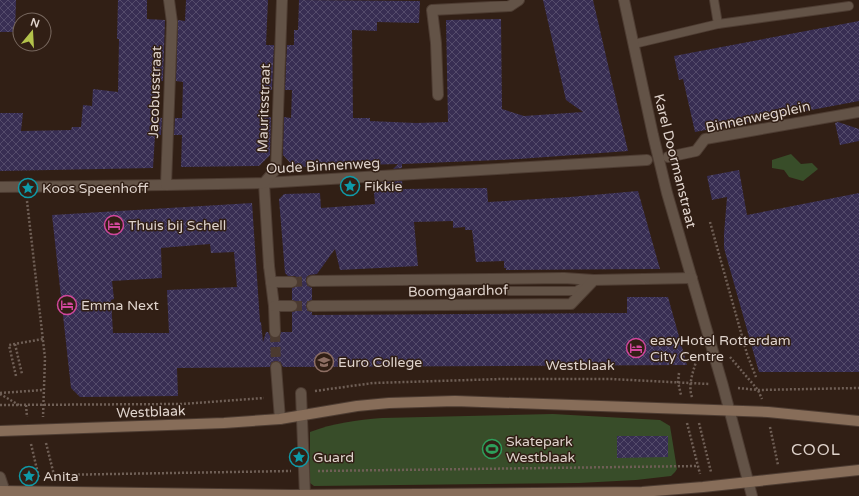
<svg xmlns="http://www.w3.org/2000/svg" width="859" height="496" viewBox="0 0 859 496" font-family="'Varela Round',sans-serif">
	<defs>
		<pattern id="building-cross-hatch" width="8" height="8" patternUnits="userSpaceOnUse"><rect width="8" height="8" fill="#382e53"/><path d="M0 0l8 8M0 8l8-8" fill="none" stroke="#544b6b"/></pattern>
	</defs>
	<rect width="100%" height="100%" fill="#311f15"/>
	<g fill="#384d29">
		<polygon points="791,154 801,164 812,163 818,169 803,181 789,177 784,170 772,168 772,160"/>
		<path d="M553,414L660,420L670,426L677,469L675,472L671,476L636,480L579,483L314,486L310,483V432C333,423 357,420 382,418Z"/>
	</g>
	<g fill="url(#building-cross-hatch)" fill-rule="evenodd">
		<polygon points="0,0 16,0 15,32 0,32"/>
		<polygon points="118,0 147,0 147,19 165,20 163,81 156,81 156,100 155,117 162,118 161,135 155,135 153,168 0,171 0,113 23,113 21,131 71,130 72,127 81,127 83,105 92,106 93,89 118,92 119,39 117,39"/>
		<polygon points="186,0 268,0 266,45 274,45 272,90 265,90 264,117 271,117 270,155 259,166 181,167 182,135 174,135 175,118 182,118 183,82 176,81 178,20 185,21"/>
		<polygon points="299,0 420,1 419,23 377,22 377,31 352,30 353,118 370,118 370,121 416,123 448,122 446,20 501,19 502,109 524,116 583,112 566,100 543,0 593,0 628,151 519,159 402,164 402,168 393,169 398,164 294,167 283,155 284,117 291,118 292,90 285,90 287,45 294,45 294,30 298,30"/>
		<polygon points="859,21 859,101 695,132 683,79 679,80 674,56"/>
		<polygon points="838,122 859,129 859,141 840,145 835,123"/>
		<polygon points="739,170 747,215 859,193 859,372 759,372 724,248 724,234 727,197 712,200 707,176"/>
		<path d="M402,181L403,189L487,188L488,202L570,197L638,191L660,269L506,270V268H504V261L476,262L472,230H465V227L453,228V221L414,222L418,266L340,270L335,249L317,274L309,275L306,278L307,285L312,288V300L307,302L306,306L308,311L312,312V315L627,313V297H668L687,365L283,367L281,363L276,361L272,362L270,367L177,368L178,396L80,397L71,388L52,215L252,203L260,322H261L263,342L266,332H268L270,336L275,338L279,337L281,332H292V312L296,311L298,306L297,302L292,300V288L297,286L298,279L295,276H288L285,273L279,199L284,194L320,193L321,208L375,204L374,193L382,182ZM210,244L211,253L234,252L237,287L167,290L169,333H113L111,300L114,299L112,281L162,278L161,248Z"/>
		<polygon points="617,436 668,436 668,457 617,458"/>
	</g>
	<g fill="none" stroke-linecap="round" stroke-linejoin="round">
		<g stroke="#4b3a30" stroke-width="10" stroke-dasharray="10 5" stroke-linecap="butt">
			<polyline points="292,282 312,281"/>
			<polyline points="292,306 312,306"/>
			<polyline points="275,332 276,367"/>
		</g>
		<defs>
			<g id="service">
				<polyline points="714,0 718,24"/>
				<polyline points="634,44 718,24 849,6"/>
				<polyline points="509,291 576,291 586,285"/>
			</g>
			<g id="pedestrian">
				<polyline points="668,157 696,151 705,139 859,112"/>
				<polyline points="0,187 166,185"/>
				<polyline points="269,266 264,183 647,160"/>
				<polyline points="301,393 305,496"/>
			</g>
			<g id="minor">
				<polyline points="169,0 172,22 166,185 264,183 276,169 282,0"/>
				<polyline points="624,0 653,135 667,193 723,386 752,496"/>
				<polyline points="438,95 436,43 432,10 510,6 519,0"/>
				<polyline points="269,266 274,306 275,332"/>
				<polyline points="312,281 564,278 594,280"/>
				<polyline points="271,282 292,282"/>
				<polyline points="274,306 292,306"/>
				<polyline points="312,306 571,304 594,280 692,278"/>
				<polyline points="276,367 280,419"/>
			</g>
			<polyline id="tertiary" points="0,477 5,492"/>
			<g id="secondary">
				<polyline points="0,431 224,423 280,419 357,406 389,403 455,401 768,412 859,421"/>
				<polyline points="0,491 292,495 642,492 703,487 859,470"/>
			</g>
		</defs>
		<use href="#service" stroke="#4d3c32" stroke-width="10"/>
		<use href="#pedestrian" stroke="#4d3c32" stroke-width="12"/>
		<use href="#minor" stroke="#4d3c32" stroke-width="12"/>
		<use href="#tertiary" stroke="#4d3c32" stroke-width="12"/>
		<use href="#secondary" stroke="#4d3c32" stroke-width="12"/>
		<g stroke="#6f5f56" stroke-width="2.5" stroke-dasharray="2 2" stroke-linecap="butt">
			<polyline points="27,201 45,358 43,417"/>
			<polyline points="710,222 747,354 756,377"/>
			<polyline points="15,344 22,374"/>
			<polyline points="730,357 758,390 762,399"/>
			<polyline points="679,373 678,382 681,395"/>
			<polyline points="16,376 9,345 43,339"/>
			<polyline points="738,388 758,390 859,388"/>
			<polyline points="315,391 373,383 502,379 611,379 709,384"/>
			<polyline points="0,393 43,390"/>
			<polyline points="0,394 19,405"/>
			<path d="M692,397C687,384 695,367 698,355"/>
			<polyline points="0,405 182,404 264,398"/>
			<polyline points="26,405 27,417"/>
			<polyline points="687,423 700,474"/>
			<polyline points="699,423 711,472"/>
			<polyline points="770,427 778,465"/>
			<polyline points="46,443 54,475"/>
			<polyline points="31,444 39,478"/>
			<polyline points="318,471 698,466"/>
			<polyline points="54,475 291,471"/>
		</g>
		<use href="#service" stroke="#635347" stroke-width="8"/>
		<use href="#pedestrian" stroke="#635347" stroke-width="10"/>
		<use href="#minor" stroke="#635347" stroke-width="10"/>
		<use href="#tertiary" stroke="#635347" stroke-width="10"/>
		<use href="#secondary" stroke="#876d59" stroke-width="10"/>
	</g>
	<defs>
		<symbol id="sight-ring" viewBox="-11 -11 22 22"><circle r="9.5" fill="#311f15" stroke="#0f9aa8" stroke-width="1.5"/><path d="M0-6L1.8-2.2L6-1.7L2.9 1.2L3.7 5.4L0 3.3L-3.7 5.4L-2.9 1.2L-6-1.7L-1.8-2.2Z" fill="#0f9aa8"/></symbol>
		<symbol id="hotel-ring" viewBox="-11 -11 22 22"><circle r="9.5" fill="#311f15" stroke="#d1479c" stroke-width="1.5"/><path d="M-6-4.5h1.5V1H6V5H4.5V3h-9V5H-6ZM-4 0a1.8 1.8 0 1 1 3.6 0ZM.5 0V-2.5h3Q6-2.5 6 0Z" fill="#d1479c"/></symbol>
		<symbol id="university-ring" viewBox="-11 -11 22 22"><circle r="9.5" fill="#311f15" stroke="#8d6e63" stroke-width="1.5"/><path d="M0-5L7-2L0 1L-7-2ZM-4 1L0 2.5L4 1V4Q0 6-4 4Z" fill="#8d6e63"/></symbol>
		<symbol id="stadium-ring" viewBox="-11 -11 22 22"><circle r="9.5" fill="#311f15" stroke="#2e9e5b" stroke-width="1.5"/><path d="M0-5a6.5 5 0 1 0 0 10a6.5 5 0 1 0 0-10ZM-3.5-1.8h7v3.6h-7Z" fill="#2e9e5b"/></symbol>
	</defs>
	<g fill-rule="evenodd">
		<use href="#sight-ring" x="339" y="175" width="22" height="22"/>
		<use href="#sight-ring" x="17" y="177" width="22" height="22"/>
		<use href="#hotel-ring" x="103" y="214" width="22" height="22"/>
		<use href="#hotel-ring" x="56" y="294" width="22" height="22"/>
		<use href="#hotel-ring" x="625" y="337" width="22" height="22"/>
		<use href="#university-ring" x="313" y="351" width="22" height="22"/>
		<use href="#stadium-ring" x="481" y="438" width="22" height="22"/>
		<use href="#sight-ring" x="288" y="446" width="22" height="22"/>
		<use href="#sight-ring" x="18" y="465" width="22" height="22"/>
	</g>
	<g text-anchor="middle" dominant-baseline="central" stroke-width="3" stroke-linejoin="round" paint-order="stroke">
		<g font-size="14" fill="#dfd3cc" stroke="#311f15">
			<text transform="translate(155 92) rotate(-88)">Jacobusstraat</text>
			<text transform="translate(264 108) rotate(-88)">Mauritsstraat</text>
			<text transform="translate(758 117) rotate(-12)">Binnenwegplein</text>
			<text transform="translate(675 161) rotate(76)">Karel Doormanstraat</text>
			<text transform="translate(323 166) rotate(-3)">Oude Binnenweg</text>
			<text transform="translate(458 291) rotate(-1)">Boomgaardhof</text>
			<text x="580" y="365">Westblaak</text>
			<text transform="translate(151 412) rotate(-2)">Westblaak</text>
		</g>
		<g font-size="14" fill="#dfd3cc" stroke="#311f15" text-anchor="start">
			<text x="364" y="186">Fikkie</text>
			<text x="42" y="188">Koos Speenhoff</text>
			<text x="128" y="225">Thuis bij Schell</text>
			<text x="81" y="305">Emma Next</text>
			<text x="650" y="340">easyHotel Rotterdam<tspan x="650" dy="16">City Centre</tspan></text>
			<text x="338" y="362">Euro College</text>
			<text x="506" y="441">Skatepark<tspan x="506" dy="16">Westblaak</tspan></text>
			<text x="313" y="457">Guard</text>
			<text x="43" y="476">Anita</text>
		</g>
		<g font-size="16" letter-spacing="1" fill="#dfd3cc" stroke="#311f15">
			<text x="816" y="450">COOL</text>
		</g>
	</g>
	<g transform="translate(32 32) rotate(18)"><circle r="19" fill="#311f15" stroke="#77675e"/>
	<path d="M0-3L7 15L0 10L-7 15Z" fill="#b3c24b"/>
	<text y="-6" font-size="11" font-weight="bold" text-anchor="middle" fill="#dfd3cc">N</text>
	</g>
</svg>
